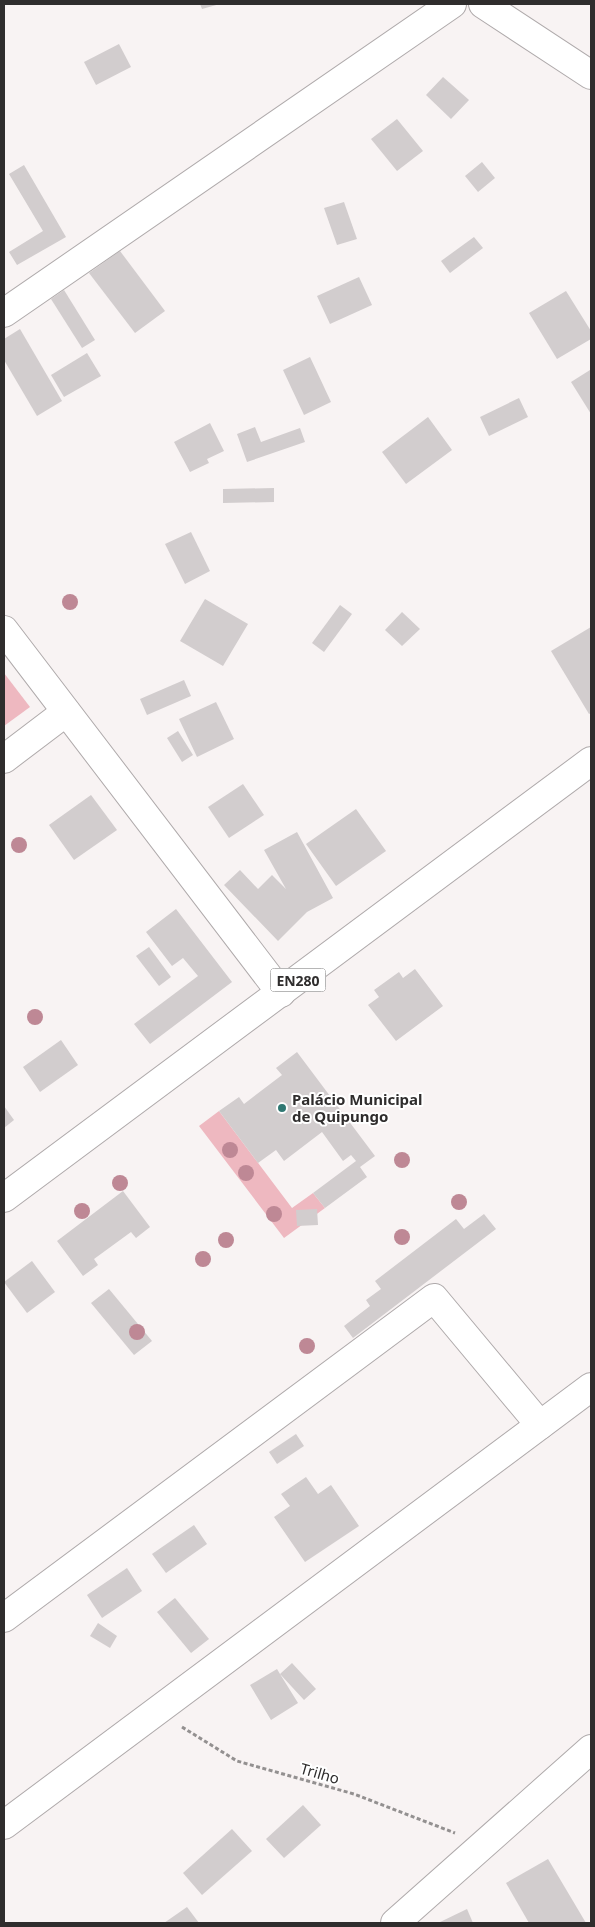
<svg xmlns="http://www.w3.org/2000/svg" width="595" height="1927" viewBox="0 0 595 1927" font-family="'Noto Sans',sans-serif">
	<rect width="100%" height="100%" fill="#f8f3f3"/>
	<g fill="#eeb8c0">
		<polygon points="4,673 30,707 4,726"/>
		<polygon points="219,1111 292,1208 313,1193 325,1208 284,1238 199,1126"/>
	</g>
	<g fill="#d2cdce">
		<polygon points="200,4 220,4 202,9"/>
		<polygon points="119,44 131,67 96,85 84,62"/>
		<polygon points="443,77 469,100 451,119 426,95"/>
		<polygon points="397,119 423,151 397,171 371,139"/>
		<polygon points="482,162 495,178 478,192 465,176"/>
		<polygon points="24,165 66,237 17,265 9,252 43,231 9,174"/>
		<polygon points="344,202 357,239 337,245 324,208"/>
		<polygon points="474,237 483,248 450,273 441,261"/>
		<polygon points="120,251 165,311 135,333 89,273"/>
		<polygon points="359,277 372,305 330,324 317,296"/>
		<polygon points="64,290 95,340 82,348 51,299"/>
		<polygon points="566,291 591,331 591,339 557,359 529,313"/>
		<polygon points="20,329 62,401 37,416 4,360 4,339"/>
		<polygon points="87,353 101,376 64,397 51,375"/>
		<polygon points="310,357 331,402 304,415 283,370"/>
		<polygon points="590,370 591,373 591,414 571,382"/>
		<polygon points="519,398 528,417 489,436 480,417"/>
		<polygon points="428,417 452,450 406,484 382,452"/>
		<polygon points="210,423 224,451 207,459 209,463 190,472 174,442"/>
		<polygon points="255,427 261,442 300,428 305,442 247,462 237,434"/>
		<polygon points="274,488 274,502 223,503 223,489"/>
		<polygon points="191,532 210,571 185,584 165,544"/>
		<polygon points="205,599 248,624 223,666 180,641"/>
		<polygon points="340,605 352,614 324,652 312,643"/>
		<polygon points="402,612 420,629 402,646 385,630"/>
		<polygon points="591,627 591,713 589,714 551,651"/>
		<polygon points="184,680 191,696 147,715 140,699"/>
		<polygon points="216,702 234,739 197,757 179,719"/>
		<polygon points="178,731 193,755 182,762 167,738"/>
		<polygon points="243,784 264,815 229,838 208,807"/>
		<polygon points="91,795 117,830 74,860 49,825"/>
		<polygon points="356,809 386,851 336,886 306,844"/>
		<polygon points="297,832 333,898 307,912 278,941 224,885 240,870 258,889 272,875 286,889 264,850"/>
		<polygon points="176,909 232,982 150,1044 134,1024 198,976 183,958 172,966 146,932"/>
		<polygon points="149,947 171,977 159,986 136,956"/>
		<polygon points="415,969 443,1006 396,1041 368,1005 379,997 374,990 399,972 403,978"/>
		<polygon points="61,1040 78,1065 40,1092 23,1067"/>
		<polygon points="297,1052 375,1156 360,1167 367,1177 325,1208 313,1193 356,1161 351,1155 343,1161 322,1132 284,1161 276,1150 258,1163 219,1111 239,1097 244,1104 282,1075 276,1068"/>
		<polygon points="4,1106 14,1120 4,1128"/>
		<polygon points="123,1191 150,1227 136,1238 131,1232 94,1259 98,1265 83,1276 57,1241"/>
		<polygon points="317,1209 318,1225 297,1226 296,1210"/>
		<polygon points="484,1214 496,1229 353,1338 344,1326 370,1306 366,1300 381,1289 375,1281 456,1219 464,1229"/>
		<polygon points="32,1261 55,1292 27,1313 4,1282"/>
		<polygon points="109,1289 152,1341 134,1355 91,1303"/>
		<polygon points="296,1434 304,1446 277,1464 269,1452"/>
		<polygon points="306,1477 318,1494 331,1485 359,1526 305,1562 274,1517 290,1506 281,1494"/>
		<polygon points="194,1525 207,1544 166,1573 152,1554"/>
		<polygon points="127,1568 142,1591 102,1618 87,1595"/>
		<polygon points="175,1598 209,1639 191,1653 157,1612"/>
		<polygon points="98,1623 117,1636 110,1648 90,1636"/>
		<polygon points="292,1663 316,1689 304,1700 280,1674 298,1703 271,1720 250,1685 277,1669 280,1674"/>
		<polygon points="303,1805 321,1825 284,1858 266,1839"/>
		<polygon points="232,1829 252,1851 202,1895 183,1873"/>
		<polygon points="548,1859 586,1923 529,1923 506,1883"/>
		<polygon points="187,1907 199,1923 164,1923"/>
		<polygon points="467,1909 473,1923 438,1923"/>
	</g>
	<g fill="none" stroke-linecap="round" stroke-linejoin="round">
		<defs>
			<g id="street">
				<polyline points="483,4 591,75"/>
				<polyline points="4,313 452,4"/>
				<polyline points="4,630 281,993"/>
				<polyline points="4,759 66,712"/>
				<polyline points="4,1618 434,1298 540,1425"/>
				<polyline points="4,1825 591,1387"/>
				<polyline points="395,1923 591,1749"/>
			</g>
			<polyline id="primary" points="4,1198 591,761"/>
		</defs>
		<use href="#street" stroke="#afaaab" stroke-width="30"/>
		<use href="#primary" stroke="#afaaab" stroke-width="30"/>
		<polyline stroke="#939090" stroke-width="3" stroke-dasharray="4 2.5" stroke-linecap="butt" points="182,1727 237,1761 354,1794 455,1833"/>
		<use href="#street" stroke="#fff" stroke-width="28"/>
		<use href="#primary" stroke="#fff" stroke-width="28"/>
	</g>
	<g fill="#be8895">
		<circle cx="70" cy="602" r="8"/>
		<circle cx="19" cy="845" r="8"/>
		<circle cx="35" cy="1017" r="8"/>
		<circle cx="230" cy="1150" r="8"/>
		<circle cx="402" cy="1160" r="8"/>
		<circle cx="246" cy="1173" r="8"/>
		<circle cx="120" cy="1183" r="8"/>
		<circle cx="459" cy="1202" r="8"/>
		<circle cx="82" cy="1211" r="8"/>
		<circle cx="274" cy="1214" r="8"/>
		<circle cx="402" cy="1237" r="8"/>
		<circle cx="226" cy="1240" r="8"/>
		<circle cx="203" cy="1259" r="8"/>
		<circle cx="137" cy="1332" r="8"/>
		<circle cx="307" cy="1346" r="8"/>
	</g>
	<circle fill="#307873" stroke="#fff" stroke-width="2" cx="282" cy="1108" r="5"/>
	<g text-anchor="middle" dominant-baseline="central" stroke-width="4" stroke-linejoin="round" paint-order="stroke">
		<rect fill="#fff" stroke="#6d6c6c" stroke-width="1" x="270.5" y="968.5" width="55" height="23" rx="4"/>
		<g font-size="14" font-weight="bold" fill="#2f2d2d">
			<text x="298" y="980">EN280</text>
		</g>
		<g font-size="15" font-weight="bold" fill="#2f2d2d" stroke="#fff" text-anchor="start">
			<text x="292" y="1099">Palácio Municipal<tspan x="292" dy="17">de Quipungo</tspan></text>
		</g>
		<g font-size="15" fill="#2f2d2d" stroke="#fff">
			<text transform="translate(320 1773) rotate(16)">Trilho</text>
		</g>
	</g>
	<rect width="595" height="1927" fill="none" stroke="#2f2d2d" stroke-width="10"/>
</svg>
